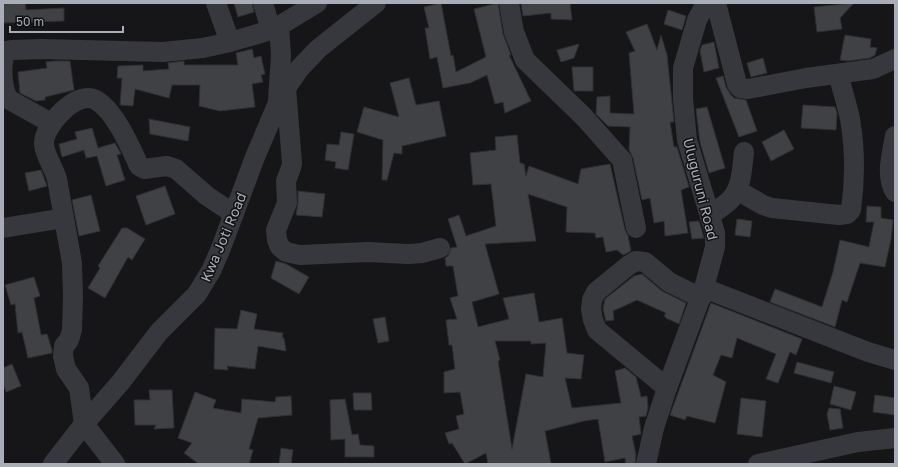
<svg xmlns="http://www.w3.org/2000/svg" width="898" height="467" viewBox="0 0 898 467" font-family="'Golos Text',sans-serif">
	<rect width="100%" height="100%" fill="#161618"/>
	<g fill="#404145" stroke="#303034" fill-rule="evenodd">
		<polygon points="25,3 26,10 64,8 64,21 3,23 3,4"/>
		<polygon points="234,3 252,3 254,12 238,17"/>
		<polygon points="441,3 451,56 453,55 456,72 486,57 474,9 498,3 503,34 511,55 509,55 531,101 505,113 503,102 495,104 487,75 470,83 443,88 437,57 430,59 425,28 429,28 424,7"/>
		<polygon points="521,3 570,3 572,20 551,19 551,13 523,16"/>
		<polygon points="854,3 840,18 842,29 817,32 814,7"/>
		<polygon points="668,10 686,16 682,30 664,24"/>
		<polygon points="647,24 657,50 661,35 667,55 674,122 670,122 674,147 677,147 689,187 681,190 688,233 665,236 664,221 654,223 650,198 642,200 633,158 629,150 630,127 608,126 596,114 597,97 610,96 610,113 634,114 629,53 635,51 626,32"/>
		<polygon points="845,35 871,39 870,47 877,48 875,55 870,58 848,61 840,60"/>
		<polygon points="714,42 719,68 704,72 700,51 702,45"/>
		<polygon points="579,44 574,58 561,62 557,50"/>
		<polygon points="252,49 254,58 261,56 265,74 261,75 263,82 252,84 255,107 220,111 199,106 200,85 172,85 169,98 135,89 133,106 120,105 122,78 117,78 118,66 143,65 143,71 169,69 168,63 184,61 184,65 238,65 236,53"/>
		<polygon points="763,58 767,73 751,77 747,63"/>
		<polygon points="54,61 70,61 74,90 45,97 45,100 36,101 20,93 18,72 47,68 46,62"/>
		<polygon points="572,67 593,67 593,91 574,91"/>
		<polygon points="723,76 726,87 731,95 734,98 746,100 757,131 739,137 716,78"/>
		<polygon points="409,78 416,105 439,101 446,136 402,146 402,154 394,153 387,180 382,180 383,140 357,132 364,107 399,117 390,83"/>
		<polygon points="803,105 835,107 837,113 836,130 801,128"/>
		<polygon points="707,107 725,168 709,173 700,142 696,109"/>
		<polygon points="149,119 190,127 188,141 150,134"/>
		<polygon points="92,128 98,148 115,143 121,154 117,155 125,180 106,186 97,156 86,158 84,150 62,157 59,144 77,139 75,132"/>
		<polygon points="784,130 794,149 771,161 762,142"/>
		<polygon points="341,132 354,134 348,170 335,168 336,162 325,160 327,144 339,145"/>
		<path d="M517,135L520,163L524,164L526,176L529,166L578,184L581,169L610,164L625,230L628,236L631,251L623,255L617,250L606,252L603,237L596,238L595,233L566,232L567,207L528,194L536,241L485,244L499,294L472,302L478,327L509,319L503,298L534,293L539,322L562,318L567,353L584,355L581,379L565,378L572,408L621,403L615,371L625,368L636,377L641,397L647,396L648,408L646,416L639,417L641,434L632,436L636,455L635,464H626L625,458L605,462L598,419L584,421L545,431L551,464H488L486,453L465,464L452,443L449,444L445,433L459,429L456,416L464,414L460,392L444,393V372L455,369L452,345H449L446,320L457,319L450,298L458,296L453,266H446L445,258L448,256L451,248L457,247L448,219L459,215L466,236L496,226L491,184L473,185L470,153L496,150L495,137ZM495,341H531V344L546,343L543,377L526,374L512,449L498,361L500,360Z"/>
		<polygon points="41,170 47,186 29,191 25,173"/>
		<polygon points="165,186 175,214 146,225 136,196"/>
		<polygon points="298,191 325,194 322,217 296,215 298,203"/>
		<polygon points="91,195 100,231 79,236 72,200"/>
		<polygon points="867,206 881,207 881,218 893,220 891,239 885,267 860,263 847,302 842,300 835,327 770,302 775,289 822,307 833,272 840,240 869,247 874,222 866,222"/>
		<polygon points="737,219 752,221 750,237 735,235"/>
		<polygon points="699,221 704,238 692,239 689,222"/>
		<polygon points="122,228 127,228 145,239 132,260 128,257 105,298 88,288 100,268 98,266"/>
		<polygon points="276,261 286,264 309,277 299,294 271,278"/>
		<polygon points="642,274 662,291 686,303 679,324 666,318 666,317 664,316 666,313 637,300 613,311 614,320 606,321 603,309 605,299 634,276"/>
		<polygon points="34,277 40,296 34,298 41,335 47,334 52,350 52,353 28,358 22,332 18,333 15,304 11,305 5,285"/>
		<polygon points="711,303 802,339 796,355 790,352 778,383 766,379 776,354 737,338 732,358 721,355 713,375 726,382 715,423 687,416 685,420 670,415"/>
		<polygon points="241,310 257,314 254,329 283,333 282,338 284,338 286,351 258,346 255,369 227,366 228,370 214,369 215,328 237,329"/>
		<polygon points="385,317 389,341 378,343 373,319"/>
		<polygon points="797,362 834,372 831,383 794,373"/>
		<polygon points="12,364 21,386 6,392 3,384 3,368"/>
		<polygon points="834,386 856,392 851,410 830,404"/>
		<polygon points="149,390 172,390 174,428 154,429 156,425 135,425 134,400 150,400"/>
		<polygon points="195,392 216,400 213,408 241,413 242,399 275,402 276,397 291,396 292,415 258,418 249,449 253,450 249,464 199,464 184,453 192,443 178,438"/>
		<polygon points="353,393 371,393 372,410 354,410"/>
		<polygon points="875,395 895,398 895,415 873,412"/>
		<polygon points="741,398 766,401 762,437 737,434"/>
		<polygon points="345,399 352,435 358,434 360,445 374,446 374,457 345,457 345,439 331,440 330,400"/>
		<polygon points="829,408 840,409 843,428 830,430 827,414"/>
		<polygon points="281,448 293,450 291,464 279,464"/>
	</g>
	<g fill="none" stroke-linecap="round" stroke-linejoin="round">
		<g stroke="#37383d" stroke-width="20">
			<polyline points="216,3 230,42"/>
			<polyline points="263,3 271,30"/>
			<polyline points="509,3 514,32 525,60 584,117 622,160 636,228"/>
			<polyline points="716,3 737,84 740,88 748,89 806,78 873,69 895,59"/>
			<polyline points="286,88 292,163 291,168 286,181 287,203 276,230 277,240 280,247 286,252 300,255 368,252 408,254 422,253 440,248"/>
			<polyline points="278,99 281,55 279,26"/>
			<path d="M51,123L8,99C2,86 0,65 6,51L11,50L41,49L163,52L203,48L230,42L271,30L279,26L317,3"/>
			<path d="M895,136C892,153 885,176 895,192"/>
			<path d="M737,190L763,205L772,208L839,215L847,214L851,210C855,181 855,148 850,119C847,104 842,89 838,74"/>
			<path d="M710,215C716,211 722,207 728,202C742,190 742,169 744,152"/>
			<polyline points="3,228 64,218"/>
			<polyline points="704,288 868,352 895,360"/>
			<polyline points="667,388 597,330 593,320 591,309 592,300 596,292 629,265 636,261 645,262 669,282 701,298"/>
			<polyline points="53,464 84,424 120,383 159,332 197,294 211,271 221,248 255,157 278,103 286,88 299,69 318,49 376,3"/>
			<path d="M115,464L84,424L79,388L66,369L63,356L64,346L69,340L72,330L73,297L72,263L57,179C54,168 44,154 44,144C43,126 77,89 96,100C115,111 130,146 139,166L144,169L167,166L176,169L207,196L234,214"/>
			<polyline points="646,464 654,428 667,388 704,288 715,247 715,233 687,140 683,99 683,68 697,20 706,3"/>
			<polyline points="758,464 858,442 895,438"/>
		</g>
	</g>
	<g text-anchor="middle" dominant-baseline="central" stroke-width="3" stroke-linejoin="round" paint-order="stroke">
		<g font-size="14" fill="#a8adb8" stroke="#111113">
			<text transform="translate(701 189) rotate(76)">Uluguruni Road</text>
			<text transform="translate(223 237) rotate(-67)">Kwa Joti Road</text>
		</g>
	</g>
	<rect width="898" height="467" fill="none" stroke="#a8adb8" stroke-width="8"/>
	<path d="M10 26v6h113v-6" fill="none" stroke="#a8adb8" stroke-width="2"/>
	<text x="16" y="26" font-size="12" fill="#a8adb8" stroke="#111113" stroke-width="3" paint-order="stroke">50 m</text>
</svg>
